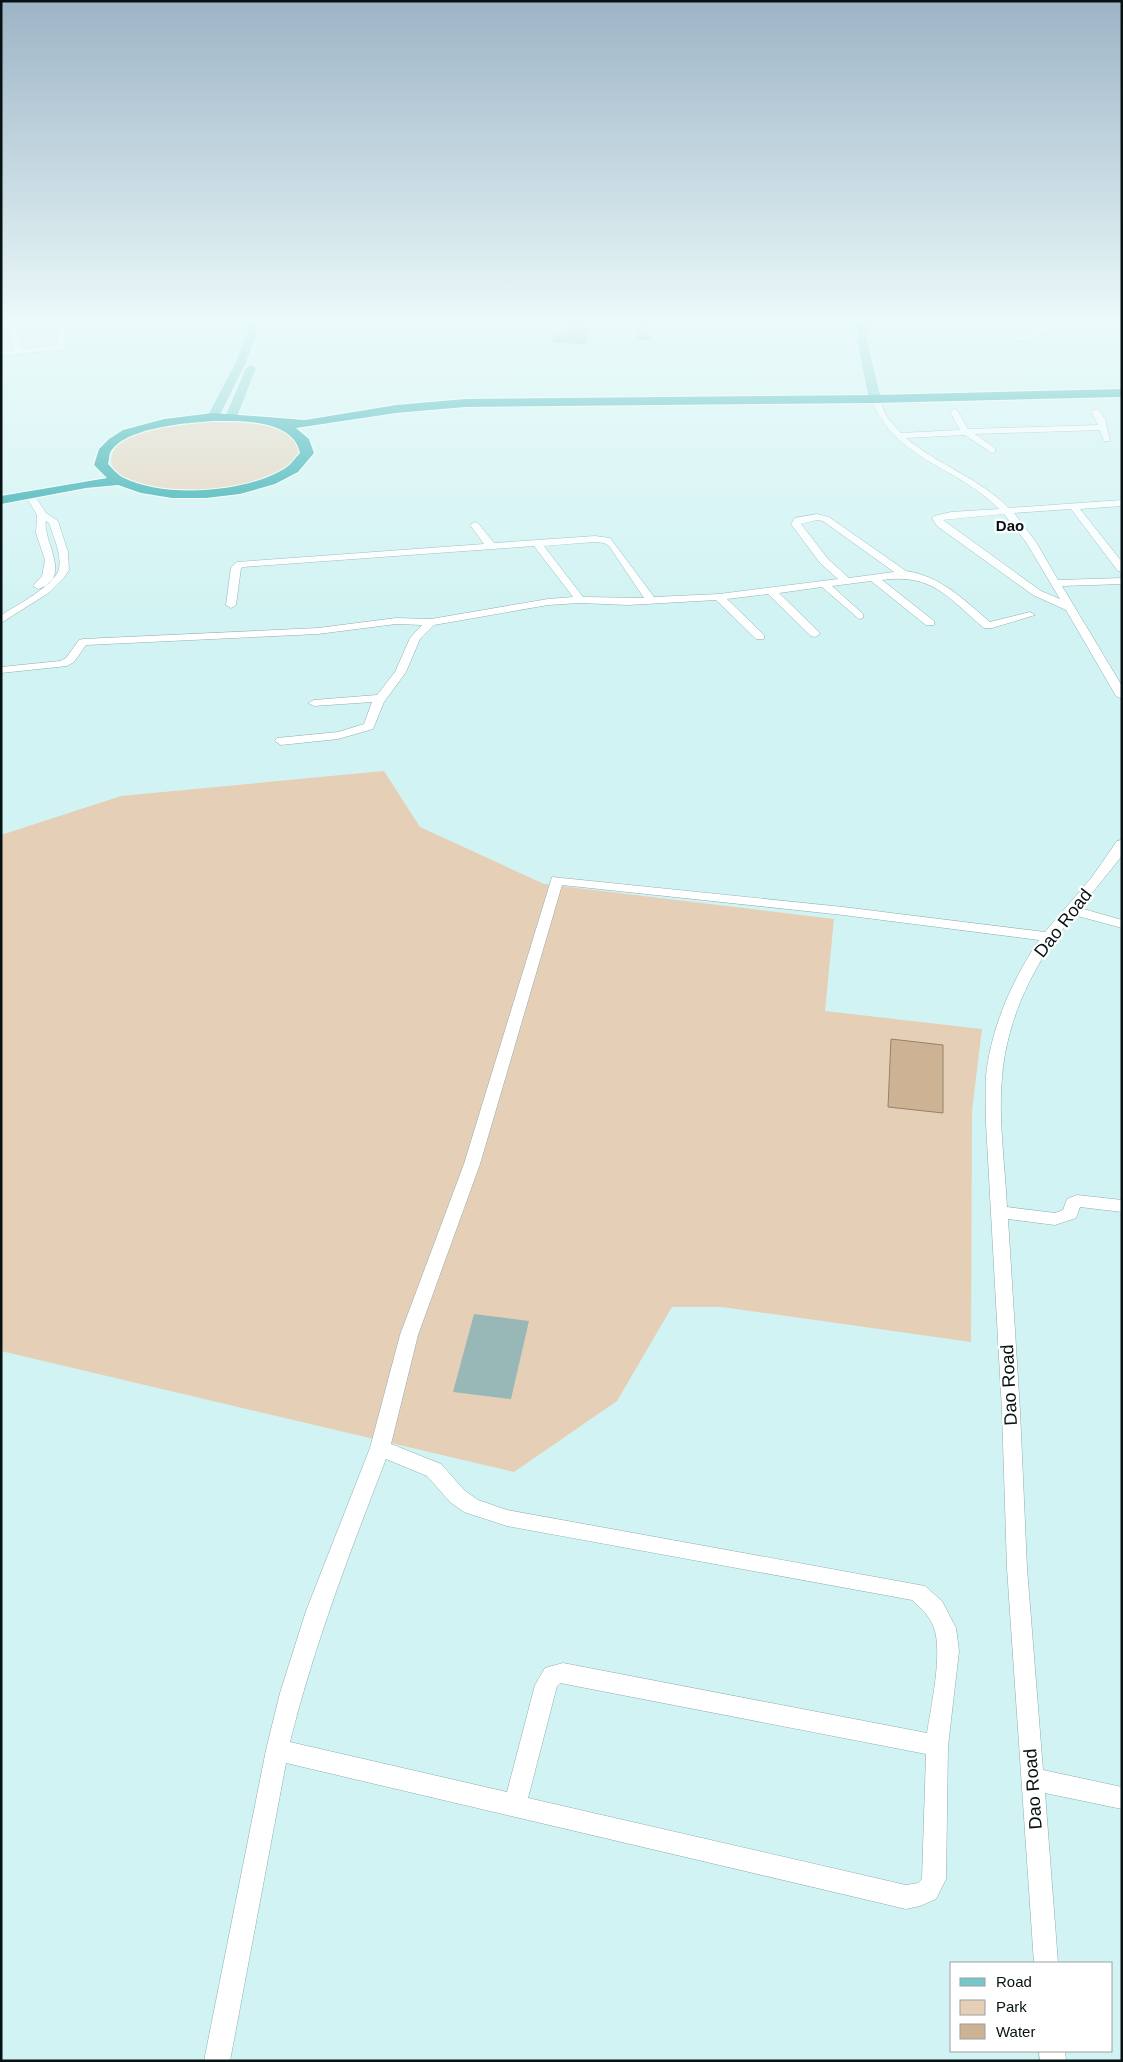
<svg xmlns="http://www.w3.org/2000/svg" width="1123" height="2062" viewBox="0 0 1123 2062" font-family="Arial,sans-serif">
	<rect width="100%" height="100%" fill="#d2f3f3"/>
	<g fill="#e5d0b7">
		<path d="M213,420C235,421 268,418 287,431C292,436 297,444 302,449C301,453 300,457 298,460C295,464 287,467 282,470C243,491 158,503 120,475C114,470 109,463 112,455C123,426 187,423 213,420Z"/>
		<polygon points="384,771 420,827 544,884 834,919 825,1011 982,1029 972,1111 971,1342 722,1307 672,1307 617,1401 514,1472 1,1351 1,835 121,796"/>
	</g>
	<polygon fill="#cdb393" stroke="#92836c" points="891,1039 943,1045 943,1113 888,1107"/>
	<g fill="#98b8b8">
		<polygon points="638,320 641,320 652,340 637,340"/>
		<polygon points="572,326 588,326 587,345 551,342 563,328"/>
		<polygon points="474,1314 529,1321 511,1399 453,1392"/>
	</g>
	<g fill="none" stroke-linecap="round" stroke-linejoin="round">
		<defs>
			<g id="minor">
				<polygon points="1055,320 1063,320 1062,328 1044,331 1039,337 1013,342 1009,340 1033,333 1039,327 1055,324"/>
				<path d="M1,321L268,324L272,326L268,328L66,326L65,349L1,356V352L13,350L10,325H1ZM18,325L58,326V345L21,349Z"/>
				<path d="M875,396L878,397L887,417L901,433L960,430L950,412L954,409L957,410L968,429L1098,425L1091,411L1098,409L1105,419L1110,441H1104L1100,430L975,434L995,448V452L992,453L965,435L906,438C938,465 979,478 1009,508L1122,500V506L1080,509L1122,562V572L1118,571L1071,509L1014,513L1036,542L1058,580L1122,578V584L1062,586L1122,686V699L1116,696L1066,610L1033,595L937,526L932,518L934,516L951,512L999,509C956,465 897,462 871,399ZM1004,514L1026,542L1060,599L1041,591L943,520Z"/>
				<path d="M30,492L33,493L46,513L58,521L68,552L69,570L64,578L50,592L1,623V615C16,606 55,585 59,569C62,554 53,536 49,523L46,521C42,540 74,579 38,589L33,586L42,576L45,560L36,533L37,515L25,495Z"/>
				<path d="M817,514L829,517L906,571C941,576 964,600 990,622L1030,612L1035,615L992,628H984C948,598 933,573 882,580L934,621V625H926L871,581L832,586L863,614V618L859,619L822,587L779,593L819,632L820,634L815,637L811,636L768,594L727,599L764,635V639H756L716,600L628,605L580,603L548,605L434,625L420,639L406,672L384,702L373,729L338,739L281,745L275,741L277,738L338,732L364,724L372,702L314,706L308,703L314,700L377,695L395,672L410,638L422,625L396,624L318,634L86,645L74,662L67,666L1,673V667L60,661L66,658L79,640L83,639L318,628L396,618L431,619L548,599L573,597L534,546L243,567L241,568L236,605L231,608L226,605L231,567L237,562L484,544L470,525L475,522L478,523L494,543L595,536L610,538L654,597L719,594L838,579L820,563L791,524L795,518ZM817,520L823,521L894,572L849,578L828,559L801,524ZM595,542L604,543L609,546L644,598L583,597L544,546Z"/>
				<path d="M1122,840L1121,857L1080,908L1122,920V928L1074,915C1035,960 1007,1017 1002,1077C998,1119 1005,1164 1007,1207L1055,1213L1063,1210L1067,1199L1077,1195L1122,1200V1212L1080,1207L1076,1218L1055,1225L1008,1219L1020,1411L1027,1568L1043,1770L1122,1787V1809L1045,1793L1058,1963H1034L1007,1568L1002,1411L986,1123C986,1108 985,1092 986,1076C991,1028 1012,980 1039,940L843,915L562,885L480,1164L418,1335L391,1444L441,1464L464,1490L478,1500L507,1510L925,1586L942,1601L956,1628L959,1651L948,1746L946,1879L936,1899L920,1906L906,1909L286,1763L230,2061H204L266,1750L280,1693L306,1611L370,1448L400,1335L464,1164L552,877L843,907L1045,932L1092,877L1117,841ZM386,1459L427,1476L450,1502L464,1512L507,1526L912,1600C921,1608 930,1616 934,1628C943,1653 931,1706 927,1733L563,1663L545,1668L535,1685L507,1792L290,1742C314,1645 350,1552 386,1459ZM560,1683L926,1754L922,1879L918,1883L906,1885L528,1798L557,1686Z"/>
				<polygon points="1039,2051 1065,2051 1066,2061 1040,2061"/>
			</g>
			<g id="major">
				<polygon points="252,320 262,320 246,362 219,417 217,419 209,419 207,417 236,362"/>
				<polygon points="858,320 868,320 867,340 881,399 875,402 869,399 857,340"/>
				<polygon points="251,365 256,368 237,417 235,419 227,419 225,417 246,368"/>
			</g>
			<path id="highway" d="M1122,389V397L875,403L465,407L396,413L296,428L309,439L314,453L298,472L275,484L240,494L206,498H172L141,493L118,485L86,488L1,504V496L107,478L94,465L99,449L109,439L123,430L164,419L213,413L305,420L396,405L465,399L875,395ZM213,421C240,421 293,419 300,453C296,457 292,463 287,467C248,493 164,499 122,477C117,474 112,468 108,464C109,461 109,456 110,453C124,427 188,423 213,421Z"/>
		</defs>
		<use href="#minor" stroke="#8faeaf" stroke-width="1"/>
		<use href="#major" stroke="#fff" stroke-width="1"/>
		<use href="#highway" stroke="#fff" stroke-width="2"/>
		<use href="#minor" fill="#fff" fill-rule="evenodd"/>
		<use href="#major" fill="#76c7c9" fill-rule="evenodd"/>
		<use href="#highway" fill="#1aa2a5" fill-rule="evenodd"/>
	</g>
	<linearGradient id="sky" x2="0" y2="1"><stop stop-color="#9db4c6"/><stop offset="0.53" stop-color="#ebfafa"/><stop offset="1" stop-color="#ebfafa" stop-opacity="0"/></linearGradient>
	<rect width="1123" height="608" fill="url(#sky)"/>
	<g text-anchor="middle" dominant-baseline="central" stroke-width="4.5" stroke-linejoin="round" paint-order="stroke">
		<g font-size="15" font-weight="bold" fill="#071212" stroke="#fff">
			<text x="1010" y="525">Dao</text>
		</g>
		<g font-size="18" fill="#071212" stroke="#fff">
			<text transform="translate(1063 923) rotate(-52)">Dao Road</text>
			<text transform="translate(1009 1385) rotate(-93)">Dao Road</text>
			<text transform="translate(1033 1789) rotate(-94)">Dao Road</text>
		</g>
	</g>
	<rect width="1123" height="2062" fill="none" stroke="#071212" stroke-width="5"/>
	<rect x="950" y="1962" width="162" height="90" fill="#ffffff" stroke="#9ca0a0"/>
	<rect x="960" y="1978" width="25" height="8" fill="#76c7c9" stroke="#9ca0a0"/>
	<text x="996" y="1987" font-size="15" fill="#071212">Road</text>
	<rect x="960" y="2000" width="25" height="15" fill="#e5d0b7" stroke="#9ca0a0"/>
	<text x="996" y="2012" font-size="15" fill="#071212">Park</text>
	<rect x="960" y="2024" width="25" height="15" fill="#cdb393" stroke="#9ca0a0"/>
	<text x="996" y="2037" font-size="15" fill="#071212">Water</text>
</svg>
